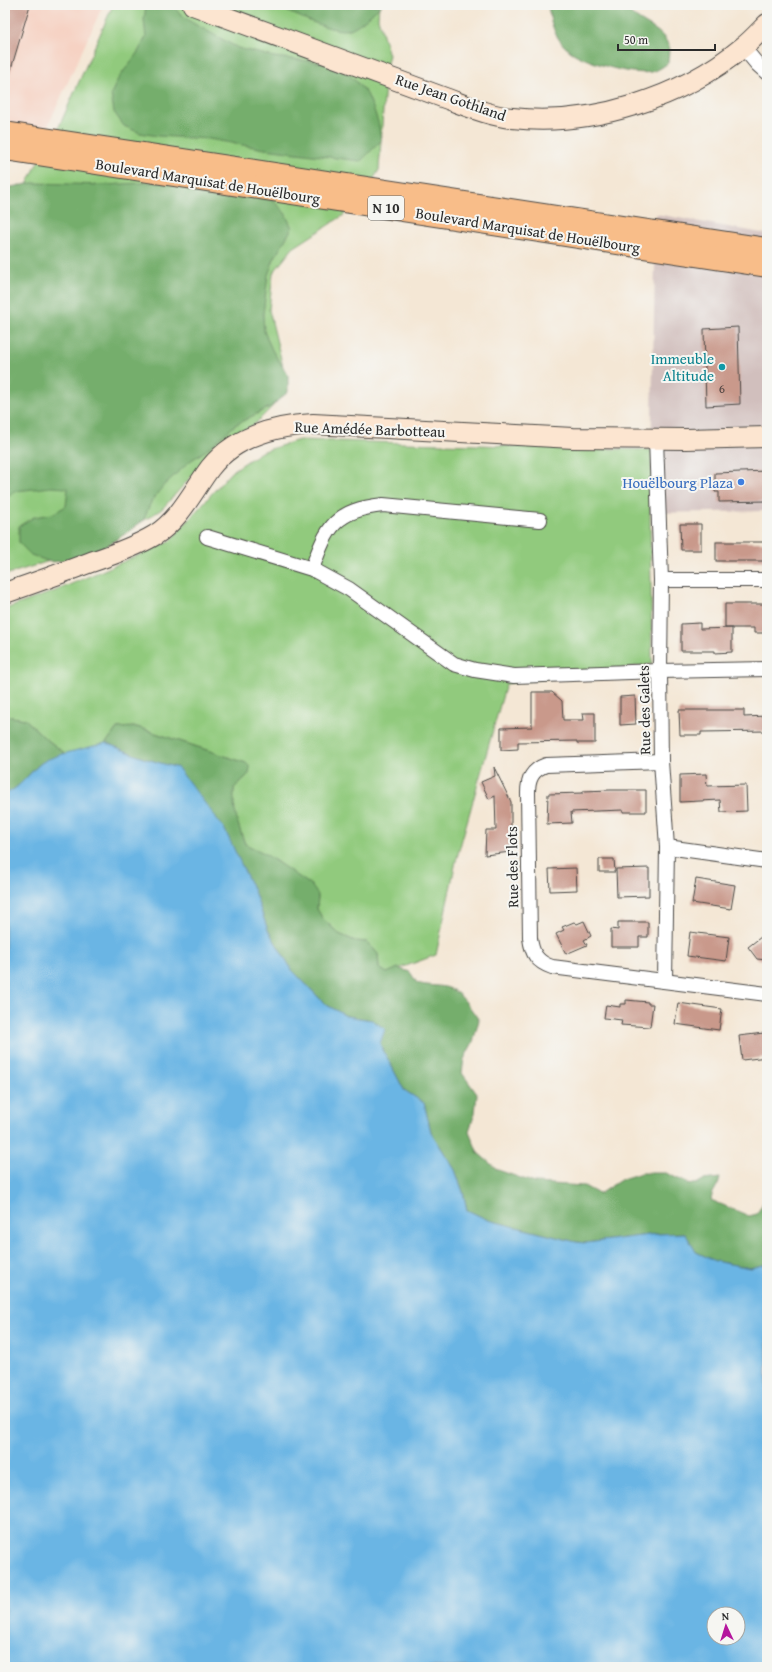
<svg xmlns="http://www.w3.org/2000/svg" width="772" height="1672" viewBox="0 0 772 1672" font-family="'Gentium Book Plus',serif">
	<rect width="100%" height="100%" fill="#f6f6f2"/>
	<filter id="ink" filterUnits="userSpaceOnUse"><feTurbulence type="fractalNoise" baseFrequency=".025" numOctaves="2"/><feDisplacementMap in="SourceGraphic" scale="8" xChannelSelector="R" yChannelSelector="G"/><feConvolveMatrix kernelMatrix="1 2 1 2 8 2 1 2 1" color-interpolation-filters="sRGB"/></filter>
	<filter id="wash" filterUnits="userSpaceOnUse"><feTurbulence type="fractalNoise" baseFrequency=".012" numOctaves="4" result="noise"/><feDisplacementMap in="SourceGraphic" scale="16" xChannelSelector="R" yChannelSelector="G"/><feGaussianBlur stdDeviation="0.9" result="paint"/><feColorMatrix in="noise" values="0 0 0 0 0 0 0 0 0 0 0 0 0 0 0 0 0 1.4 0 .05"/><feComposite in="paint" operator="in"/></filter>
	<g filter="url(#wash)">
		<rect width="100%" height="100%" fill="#f4e7d5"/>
		<polygon fill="#f6d2c3" points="5,5 103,5 46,130 5,158"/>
		<polygon fill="#d1bfbd" points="656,214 767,234 767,511 650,513"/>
		<g fill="#91ca7d" stroke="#5e7a54">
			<polygon points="113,5 379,5 378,18 389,55 386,67 379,170 365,193 344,215 293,248 273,273 269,310 285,375 276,403 256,423 218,447 162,509 110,542 5,575 5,230 37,164 58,129"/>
			<polygon points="299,440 652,450 650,513 652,664 506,684 456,861 436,955 387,973 379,968 378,954 367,942 355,941 339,934 323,919 317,909 318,896 276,861 245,844 236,820 233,805 234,788 249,774 246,763 149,731 137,727 117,728 106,743 66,754 45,738 25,719 5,716 5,609 55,591 169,542 231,472 261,452"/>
		</g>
		<g fill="#74ae6c" stroke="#506c4c">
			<polygon points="146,5 170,5 191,22 238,48 274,57 326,63 342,69 355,80 367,94 374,110 379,125 381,141 361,161 265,149 209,139 158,136 140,133 124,126 114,112 111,94 118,79 138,52 146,37 144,20"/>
			<path d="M274,5H382C372,13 362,24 350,29C335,35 289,12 274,5Z"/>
			<path d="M548,5H625C633,23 660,25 668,44C670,48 668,58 668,63C664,66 660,69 655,71C638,78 584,62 570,51C555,40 550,22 548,5Z"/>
			<polygon points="161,182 272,199 285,213 292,228 274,259 268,275 263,314 264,331 272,350 288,375 288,392 270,407 235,425 205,451 190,461 163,486 151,502 144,519 131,530 102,549 69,561 50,562 31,555 19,543 19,526 34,517 52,514 66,506 68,488 51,487 16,491 5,498 5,188 33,183 105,185"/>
			<path d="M5,716L25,719L45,738L66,754C59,756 47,759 40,764C28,774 20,788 5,794Z"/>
			<path d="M137,727L246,763L250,767L249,774L234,788C233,811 237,822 245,844L262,852L311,885L318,895L317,909L323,919L339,934L355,941L367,942L378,954L379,968L387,973L398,968L410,972L417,983C426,986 435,985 445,987C460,990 470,1008 479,1020L473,1042L464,1059L462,1073L477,1094L475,1113L469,1131L478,1153L498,1170L535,1183L584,1186L599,1194L622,1179L641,1173H666L687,1183L696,1184L703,1180L720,1178C718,1187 712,1191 711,1200L749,1216L757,1214L765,1199H767V1264L750,1268L715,1261L696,1252L685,1233L656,1234L586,1243L576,1242L488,1220L467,1210L463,1192L455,1170L431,1132L424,1103L404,1090L380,1044L372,1020L346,1016L325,1004L292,970L268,930L254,891L178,768L143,758L106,743L117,728Z"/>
		</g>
		<path fill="#6bb5e4" stroke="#4b7088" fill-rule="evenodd" d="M106,743L143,758L178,768L224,828L254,891L268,930L292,970L325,1004L346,1016L372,1020L385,1029L380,1044L404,1090L424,1103L431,1132L455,1170L463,1192L467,1210L488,1220L576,1242L586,1243L656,1234L685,1233L696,1252L715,1261L750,1268L767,1264V1667H5V794C20,788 28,774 40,764C50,755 92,747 106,743ZM714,1614H738V1638H714Z"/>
		<g id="blocks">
			<g fill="#c9998b">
				<polygon points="5,5 30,5 8,79 5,78"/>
				<polygon points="738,327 740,404 706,406 704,329"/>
				<polygon points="767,471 767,501 719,502 719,492 715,492 715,473"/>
				<polygon points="680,524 701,524 701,550 681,550"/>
				<rect x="716" y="542" width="51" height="19"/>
				<polygon points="725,604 767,604 767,633 754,633 754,628 725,628"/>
				<polygon points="700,623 700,629 732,628 732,652 715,653 715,651 681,651 681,624"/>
				<polygon points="532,692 552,692 562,701 563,720 584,720 583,713 595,713 595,743 577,743 577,741 518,742 518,749 501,750 501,728 532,727"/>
				<polygon points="635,696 636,724 620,725 620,697"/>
				<polygon points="679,710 744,710 744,717 767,716 767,731 701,732 701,735 680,735"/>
				<polygon points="494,767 511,802 511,852 485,855 486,830 496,830 495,796 489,799 481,782 495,776"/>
				<polygon points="706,774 707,786 746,785 747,811 721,812 720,800 680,802 680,775"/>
				<polygon points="610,790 646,790 646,812 623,812 623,810 571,812 572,823 547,824 548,794 583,793 583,791"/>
				<polygon points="599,859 614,859 615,872 599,872"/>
				<polygon points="576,868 577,890 550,891 549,869"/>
				<polygon points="649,868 649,896 617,897 616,869"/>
				<polygon points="696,879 735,885 731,909 692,903"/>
				<polygon points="584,921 591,936 584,940 587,945 566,954 556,934 564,930 562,927 574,922 577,924"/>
				<polygon points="618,922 648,922 648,937 639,937 639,947 611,947 611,929 618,930"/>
				<polygon points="690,932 729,937 726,961 687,956"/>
				<polygon points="761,937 767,944 767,960 757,959 748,947"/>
				<polygon points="626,1000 648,1002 648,1004 653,1004 650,1027 621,1025 622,1020 604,1018 606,1005 620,1007 620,1004 626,1004"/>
				<polygon points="678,1003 722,1009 719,1030 675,1024"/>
				<polygon points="764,1033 767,1057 742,1060 739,1036"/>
			</g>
		</g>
	</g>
	<g filter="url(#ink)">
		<use href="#blocks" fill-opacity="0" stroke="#494744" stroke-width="1"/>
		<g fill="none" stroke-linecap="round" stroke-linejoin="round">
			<defs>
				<g id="street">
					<polyline points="743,47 757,64 767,73"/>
					<polyline points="656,439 661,580 660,671 661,761 667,847 665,981"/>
					<polyline points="207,537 312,569 349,589 454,664 475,670 514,676 660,671 767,669"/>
					<path d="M312,569C327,527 335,510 383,505L540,520"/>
					<polyline points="661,580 767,580"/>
					<path d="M661,761L546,765C532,770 528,779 528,793L530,938C532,954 537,962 552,967L767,994"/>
					<polyline points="667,847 767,861"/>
				</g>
				<g id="secondary">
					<path d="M193,5L445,98C467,106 490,116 512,118C591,127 682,98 743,47C752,40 759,32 767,24"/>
					<path d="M5,593C34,583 62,573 91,562C112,555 135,547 155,535C180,519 193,491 210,468C235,436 275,426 313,424L573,438L686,439L767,437"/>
				</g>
				<g id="primary">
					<polyline points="5,133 767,249"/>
					<polyline points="5,149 767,266"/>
				</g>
			</defs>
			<use href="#street" stroke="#494744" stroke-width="16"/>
			<use href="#secondary" stroke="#494744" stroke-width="22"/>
			<use href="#primary" stroke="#494744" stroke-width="24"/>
			<use href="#street" stroke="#fff" stroke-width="14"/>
			<use href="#secondary" stroke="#fce5d0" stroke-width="20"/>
			<use href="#primary" stroke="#f8bd89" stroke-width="22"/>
		</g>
	</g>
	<circle fill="#0f9aa8" stroke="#f6f6f2" stroke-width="1.5" cx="722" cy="367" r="4"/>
	<circle fill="#3f7fe0" stroke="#f6f6f2" stroke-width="1.5" cx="741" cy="482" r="4"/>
	<g text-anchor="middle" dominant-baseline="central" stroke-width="4" stroke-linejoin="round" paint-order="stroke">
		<g font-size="13" fill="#524643">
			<text x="722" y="388">6</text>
		</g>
		<rect fill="#f6f6f2" stroke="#686867" stroke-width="1" x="368" y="196" width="36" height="24" rx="3"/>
		<g font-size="14" font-weight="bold" fill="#2b2b2b">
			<text x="386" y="208">N 10</text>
		</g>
		<g font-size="15" fill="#2b2b2b" stroke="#f6f6f2">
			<text transform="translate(451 97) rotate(19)">Rue Jean Gothland</text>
			<text transform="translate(208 181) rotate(9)">Boulevard Marquisat de Houëlbourg</text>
			<text transform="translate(528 230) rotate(9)">Boulevard Marquisat de Houëlbourg</text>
			<text transform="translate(370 429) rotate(2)">Rue Amédée Barbotteau</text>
			<text transform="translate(644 710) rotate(-91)">Rue des Galets</text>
			<text transform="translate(512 867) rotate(-91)">Rue des Flots</text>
		</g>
		<g font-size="15" fill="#0d838f" stroke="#f6f6f2" text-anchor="end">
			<text x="714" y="358">Immeuble<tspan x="714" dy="17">Altitude</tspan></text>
		</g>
		<g font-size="15" fill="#366cbe" stroke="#f6f6f2" text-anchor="end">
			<text x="733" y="482">Houëlbourg Plaza</text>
		</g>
	</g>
	<rect width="772" height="1672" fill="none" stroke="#f6f6f2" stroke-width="20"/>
	<g transform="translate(726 1626) rotate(356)"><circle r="19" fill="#f6f6f2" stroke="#a5a5a2"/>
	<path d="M0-3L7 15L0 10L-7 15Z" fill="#b5179e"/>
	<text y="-6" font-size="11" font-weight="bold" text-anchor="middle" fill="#2b2b2b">N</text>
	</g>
	<path d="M618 44v6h97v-6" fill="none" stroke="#2b2b2b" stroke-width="2"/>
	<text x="624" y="44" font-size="12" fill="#2b2b2b" stroke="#f6f6f2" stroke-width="3" paint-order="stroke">50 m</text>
</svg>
